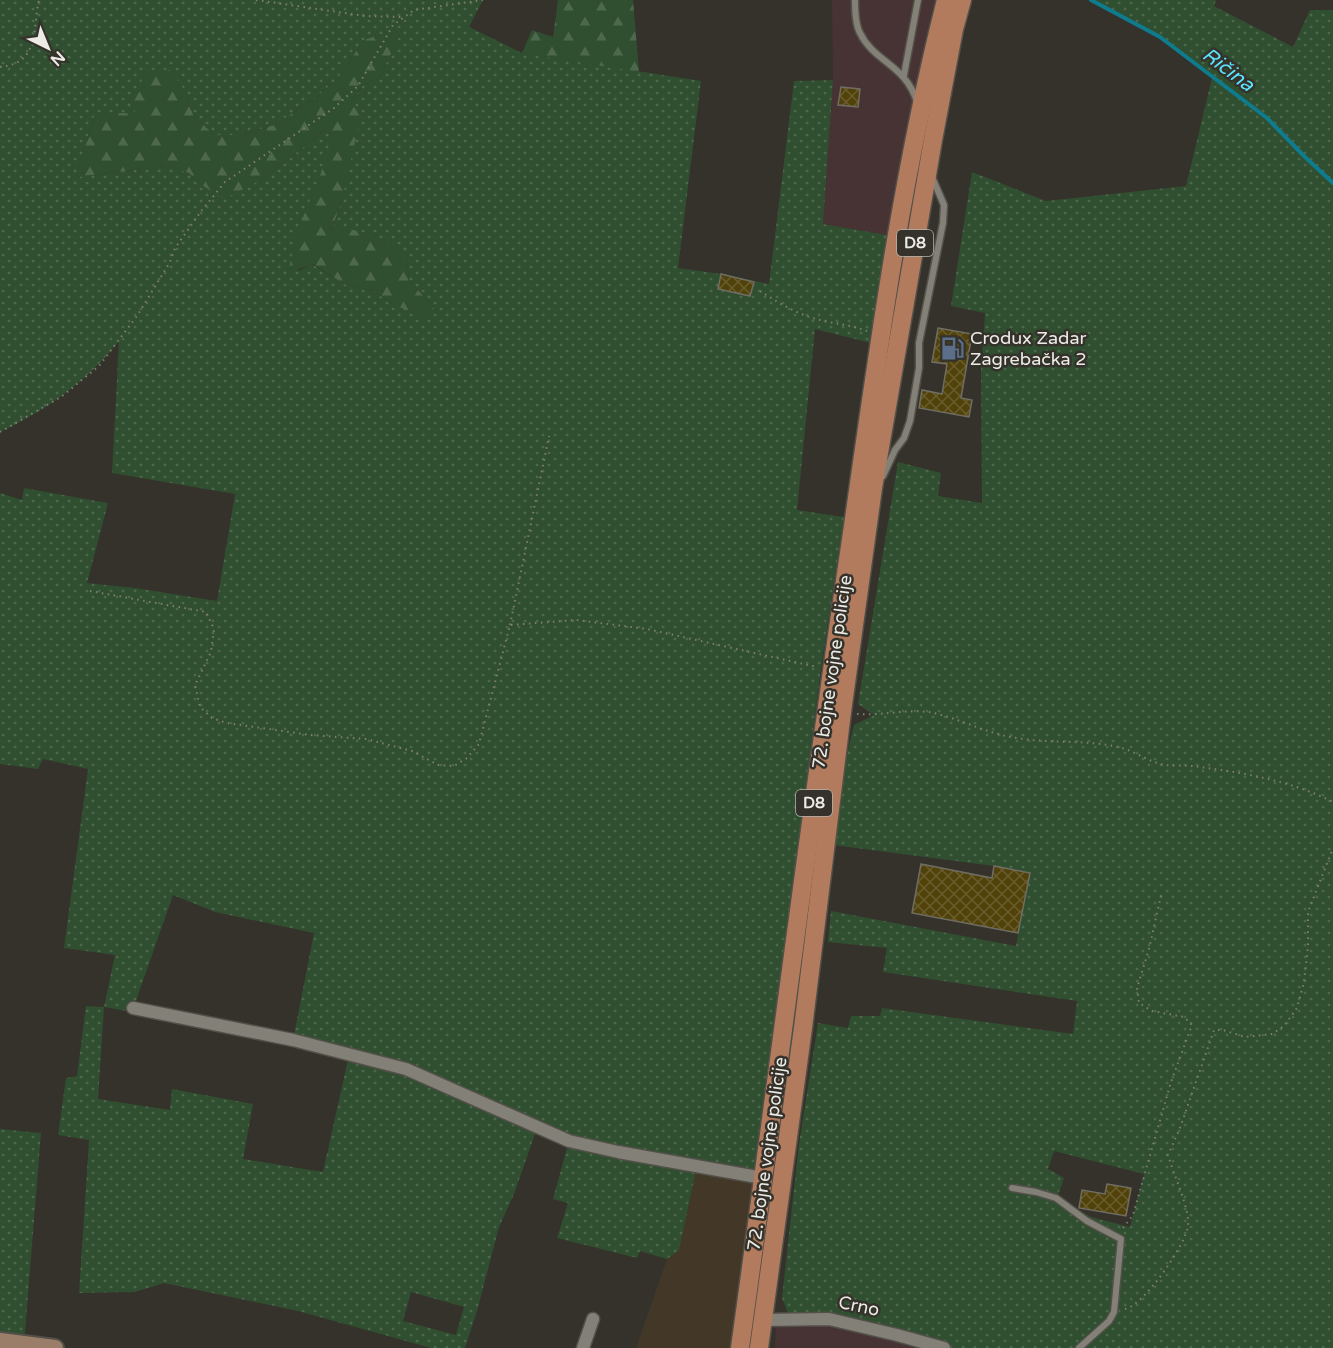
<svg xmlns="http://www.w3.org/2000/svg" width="1333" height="1348" viewBox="0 0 1333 1348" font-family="'Varela Round',sans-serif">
	<defs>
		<pattern id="grass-dots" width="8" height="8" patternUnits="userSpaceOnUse" patternTransform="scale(1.5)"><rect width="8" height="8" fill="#304f30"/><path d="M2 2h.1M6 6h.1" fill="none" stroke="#4e684e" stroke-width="1.8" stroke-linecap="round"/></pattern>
		<pattern id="forest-firs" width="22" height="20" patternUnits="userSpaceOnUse" patternTransform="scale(1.5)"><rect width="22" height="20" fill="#304f30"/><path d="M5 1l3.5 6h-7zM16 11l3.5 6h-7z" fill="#4e684e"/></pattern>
		<pattern id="building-cross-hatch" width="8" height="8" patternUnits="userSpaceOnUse" patternTransform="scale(1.5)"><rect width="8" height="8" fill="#51420a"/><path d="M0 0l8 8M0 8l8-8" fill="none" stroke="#6a5d2e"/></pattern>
	</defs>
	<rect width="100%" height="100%" fill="#34322a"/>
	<g fill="#483334">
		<polygon points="832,0 939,0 916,96 887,235 823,224 833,80"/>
		<polygon points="829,1319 944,1348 775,1348 776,1320"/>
	</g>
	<polygon fill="#433728" points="697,1165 756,1177 730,1348 636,1348 667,1259 679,1250"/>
	<g fill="url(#grass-dots)" fill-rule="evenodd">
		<path d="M0,0H483L469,27L522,53L701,81L678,268L721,274L769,284L794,81L833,80L823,224L887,235L871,343L815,329L797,510L844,517L821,668L756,1177L697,1166L679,1250L667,1259L640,1251L637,1258L557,1238L568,1203L553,1199L569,1141L537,1128L514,1194L499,1227L477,1311L465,1348H431L298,1311L164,1283L135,1292L79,1293L89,1140L58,1135L66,1078L77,1076L86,1006L104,1007L115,955L64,948L88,769L43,759L38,769L0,764V493L22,500L24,488L108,503L87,583L135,588L217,601L235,494L112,473L119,341C86,382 48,409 0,432ZM403,28L379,78L363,85L351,103L343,196L332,230H354L407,259L409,280L434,308L392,304L374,291L344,284L312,264L298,271L332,137L326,129L263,179L197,182L189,173L167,166L76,177L95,113H136L186,92L193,115L214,135H240L274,125L313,100L337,79L364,40ZM173,895L215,912L314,933L293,1040L349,1055L323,1172L243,1159L253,1104L172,1089L170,1110L98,1099L104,1007L132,1012ZM411,1292L464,1307L456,1335L403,1321Z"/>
		<path d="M1091,0H1216L1214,6L1293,47L1310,10H1333V1348H944L853,1324L791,1321L782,1298L799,1144L818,1023L848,1028L851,1016H880L882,1008L1073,1034L1077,1001L883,972L887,948L828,942L831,911L1016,946L1029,873L994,866L826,844L854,725L874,715L858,704L898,462L941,473L938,496L982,503L981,370L985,313L951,306L972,172L1046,201L1186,186L1212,78L1160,37ZM1054,1151L1144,1174L1130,1227L1091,1217L1057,1198L1064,1178L1048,1169Z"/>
		<polygon points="0,1129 41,1133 24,1344 0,1341"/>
	</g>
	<g fill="url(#forest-firs)">
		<polygon points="558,0 633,0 639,72 522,53 532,30 553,37"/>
		<polygon points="404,27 379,78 363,85 351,103 361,115 343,196 332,229 354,230 393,244 407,259 409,280 434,308 424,317 392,304 374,291 344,284 313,264 288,273 297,232 320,176 332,137 326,129 263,179 224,199 197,182 189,173 167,166 76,177 95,113 135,113 132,95 149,70 170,70 186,92 193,115 214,135 240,135 274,125 313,100 337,79 364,40"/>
	</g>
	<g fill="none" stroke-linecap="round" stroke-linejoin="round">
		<polyline stroke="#0e7c8e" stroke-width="4" points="1091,0 1160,37 1267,118 1304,156 1333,183"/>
	</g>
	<g fill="url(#building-cross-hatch)" stroke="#706d64" stroke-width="1.5">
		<polygon points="841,87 860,89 858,107 838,105"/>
		<polygon points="721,274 754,282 750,296 718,289"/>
		<polygon points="938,328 972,334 961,398 972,400 969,417 919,408 922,390 942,394 947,364 932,362"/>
		<polygon points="921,864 992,878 994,866 1030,873 1018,933 912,913"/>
		<polygon points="1107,1184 1131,1188 1126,1216 1079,1208 1082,1190 1105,1194"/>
	</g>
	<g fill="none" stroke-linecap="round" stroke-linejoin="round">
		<defs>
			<g id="lane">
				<path d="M855,0C855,10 855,24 860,33C874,62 906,65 917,102"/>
				<polyline points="904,75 918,0"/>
				<polyline points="883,476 895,450 904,438 910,421 919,368 919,343 943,223 944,205 932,177"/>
				<polyline points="1012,1188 1036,1192 1056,1198 1087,1221 1121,1239 1114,1312 1109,1321 1079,1348"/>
			</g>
			<g id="street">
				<polyline points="133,1008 293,1040 406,1069 569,1141 618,1152 763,1178"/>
				<polyline points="763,1320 829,1319 897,1335 944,1348"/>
				<polyline points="583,1348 593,1319"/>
			</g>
			<polyline id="secondary" points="0,1341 55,1348"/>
			<g id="primary">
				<path d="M740,1348C778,1074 812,800 853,526C878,350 902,173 946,0"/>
				<polyline points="759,1348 803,1028 842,712 873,488 933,140 954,29 962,0"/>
			</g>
		</defs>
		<use href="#lane" stroke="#525049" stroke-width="9"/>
		<use href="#street" stroke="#525049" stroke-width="15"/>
		<use href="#secondary" stroke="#525049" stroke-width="20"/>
		<use href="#primary" stroke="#525049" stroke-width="21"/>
		<g stroke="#807e77" stroke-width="2" stroke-dasharray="1.5 4.5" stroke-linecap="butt">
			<polyline points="256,0 365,16 403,17"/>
			<path d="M0,67C41,63 32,28 39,0"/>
			<path d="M760,291C779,303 798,315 820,320C836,324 851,325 867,331"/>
			<polyline points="0,432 61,397 99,366 137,316 170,262 175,248 202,210 225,182 334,108 358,86 393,25 414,10 483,0"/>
			<polyline points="90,591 206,612 214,629 211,652 195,685 200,707 212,718 227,723 310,735 366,739 412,751 438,765 454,766 467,758 479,744 510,625 576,620 647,629 817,667"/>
			<polyline points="510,625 549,436"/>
			<path d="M857,714C882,716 910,708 934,713C963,720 988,734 1017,738C1052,744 1088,739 1122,748C1136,752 1149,762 1165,765C1173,766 1183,765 1192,766C1239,772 1290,780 1333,802"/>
			<polyline points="1123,1228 1133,1215 1171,1082 1192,1025 1184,1017 1152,1011 1139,1003 1137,988 1149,949 1162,891"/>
			<path d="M1125,1309C1144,1305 1185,1246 1188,1226C1190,1209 1173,1173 1168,1155L1180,1128L1214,1030H1223L1245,1037L1272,1034L1284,1026L1297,1008L1304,982L1308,946V912L1333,848"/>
		</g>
		<use href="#lane" stroke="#838077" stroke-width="6"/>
		<use href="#street" stroke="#838077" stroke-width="12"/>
		<use href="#secondary" stroke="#9b7e6a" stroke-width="16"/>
		<use href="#primary" stroke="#b37b5d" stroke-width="18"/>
	</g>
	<defs>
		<symbol id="fuel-bare" viewBox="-9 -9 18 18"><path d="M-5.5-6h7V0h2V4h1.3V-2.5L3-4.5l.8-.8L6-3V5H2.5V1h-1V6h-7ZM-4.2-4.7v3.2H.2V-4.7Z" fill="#5c6f8a" stroke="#34322a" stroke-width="2.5" paint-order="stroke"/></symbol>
	</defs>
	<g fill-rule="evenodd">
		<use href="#fuel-bare" x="936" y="332" width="33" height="33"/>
	</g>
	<g text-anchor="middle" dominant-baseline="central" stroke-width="5" stroke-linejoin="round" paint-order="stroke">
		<g fill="#34322a" stroke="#b5b4ae" stroke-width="1.5">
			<rect x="897" y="230" width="36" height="26" rx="4.5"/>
			<rect x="796" y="790" width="36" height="26" rx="4.5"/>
		</g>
		<g font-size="16" font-weight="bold" fill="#ecebe6">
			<text x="915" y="243">D8</text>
			<text x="814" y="803">D8</text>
		</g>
		<g font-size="18" fill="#ecebe6" stroke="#34322a" text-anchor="start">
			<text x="970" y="338">Crodux Zadar<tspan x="970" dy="21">Zagrebačka 2</tspan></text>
		</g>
		<g font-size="18" fill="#ecebe6" stroke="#34322a">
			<text transform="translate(832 672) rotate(-82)">72. bojne vojne policije</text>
			<text transform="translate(767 1154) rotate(-82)">72. bojne vojne policije</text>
			<text transform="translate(859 1306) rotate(12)">Crno</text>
		</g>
		<g font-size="20" font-style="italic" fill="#5be2fc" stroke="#34322a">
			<text transform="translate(1228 70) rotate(37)">Ričina</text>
		</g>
	</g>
	<g transform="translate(48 48) rotate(137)" stroke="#34322a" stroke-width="4.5" paint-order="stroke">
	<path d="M0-4.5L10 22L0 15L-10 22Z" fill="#ecebe6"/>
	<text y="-9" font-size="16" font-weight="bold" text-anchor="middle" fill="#ecebe6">N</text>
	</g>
</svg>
